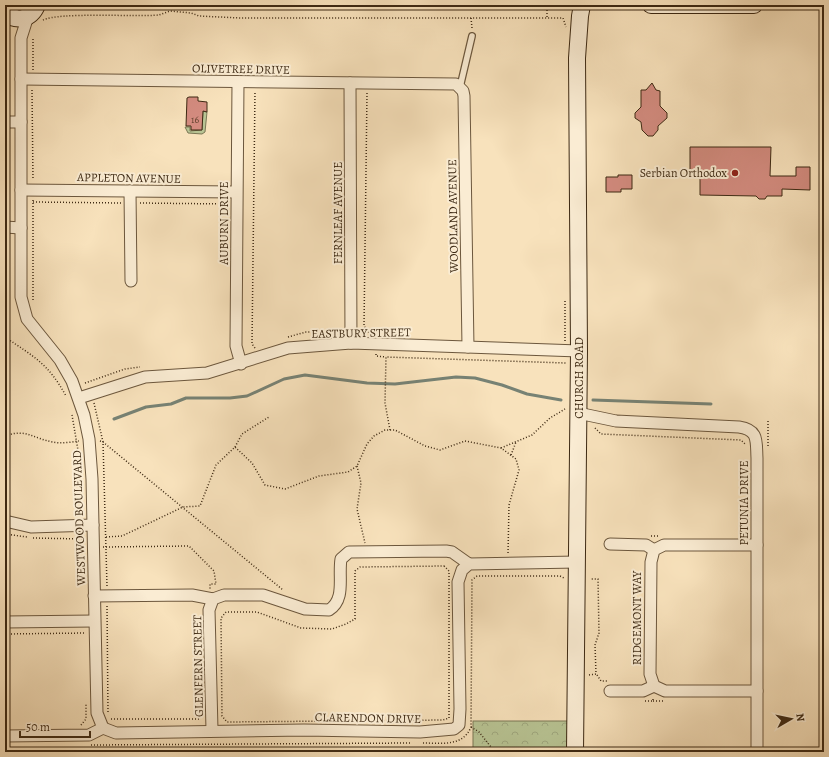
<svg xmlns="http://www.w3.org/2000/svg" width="829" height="757" viewBox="0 0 829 757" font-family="Alegreya,serif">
	<defs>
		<pattern id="forest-crowns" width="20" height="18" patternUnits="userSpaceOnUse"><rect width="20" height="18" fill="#b8c494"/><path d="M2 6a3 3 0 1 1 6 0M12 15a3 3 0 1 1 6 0" fill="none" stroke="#9fa87f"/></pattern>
	</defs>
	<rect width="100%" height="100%" fill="#f8e2bc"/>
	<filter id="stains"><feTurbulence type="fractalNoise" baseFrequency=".005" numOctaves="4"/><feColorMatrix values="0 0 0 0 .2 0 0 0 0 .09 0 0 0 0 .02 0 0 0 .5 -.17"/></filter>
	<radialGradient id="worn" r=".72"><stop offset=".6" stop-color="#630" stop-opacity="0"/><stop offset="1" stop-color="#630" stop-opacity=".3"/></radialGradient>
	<polygon fill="#b8c494" stroke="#7a7654" points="203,111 207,112 205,132 202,134 188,133 185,127 190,127 190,131 202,130"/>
	<rect fill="url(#forest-crowns)" stroke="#7a7654" x="473" y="721" width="101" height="31"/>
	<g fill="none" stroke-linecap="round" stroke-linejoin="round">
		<g stroke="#778274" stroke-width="3">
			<polyline points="593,400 711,404"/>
			<polyline points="114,419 146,407 171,404 186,398 230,398 247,396 284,379 305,375 367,383 395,384 456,377 475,378 502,385 527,394 561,400"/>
		</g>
	</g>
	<g fill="#d38b7f" stroke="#3d2913">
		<polygon points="652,83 656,90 660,91 660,106 667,113 667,118 658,126 658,130 653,136 648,136 642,130 641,122 635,118 635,113 641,107 641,90 646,90"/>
		<polygon points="189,97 198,97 198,101 207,102 207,112 203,111 202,130 191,130 191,126 186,126 187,98"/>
		<polygon points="690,147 771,147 770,176 796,176 796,167 810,167 810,190 782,189 782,196 767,196 765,199 759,199 756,196 700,195 700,170 690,170"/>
		<polygon points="618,175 632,175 632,189 621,189 621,192 606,192 606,177 618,177"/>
	</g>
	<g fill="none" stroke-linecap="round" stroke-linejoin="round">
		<defs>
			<polyline id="service" points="460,87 472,36"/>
			<g id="minor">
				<polyline points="28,16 21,38 21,297 27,319 60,360 72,381 84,415 89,439 92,479 97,713 103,728"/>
				<polyline points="21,79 456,84 463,91 464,96 468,347"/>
				<polyline points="238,82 236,346 241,364"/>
				<polyline points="350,83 351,343"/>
				<polyline points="5,122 21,122"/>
				<polyline points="21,190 236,192"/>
				<polyline points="130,191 131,281"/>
				<polyline points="5,227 21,228"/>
				<polyline points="79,398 145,377 207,373 288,348 351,343 579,351"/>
				<path d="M578,413L616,421L739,427C759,430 756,441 757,458V752"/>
				<polyline points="5,521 31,527 93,525"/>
				<polyline points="610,544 646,545 654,550"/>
				<polyline points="94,596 192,595 213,599"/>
				<polyline points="5,622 94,621"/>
				<polyline points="654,686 650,674 651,562 654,550 664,545 757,545"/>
				<polyline points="654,686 665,691 757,691"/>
				<polyline points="610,691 643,691 654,686"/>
				<polyline points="103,728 116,733 304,730 420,732 454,729 459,725 460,709 458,582 462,570 469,564 577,562"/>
				<path d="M212,730L209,610L213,599L224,595H263L305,609L329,610C346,599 338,577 341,559L349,552L446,551L452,552L469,564"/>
				<polyline points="5,736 89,735 103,728"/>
			</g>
			<g id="secondary">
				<polyline points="651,5 754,5"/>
				<path d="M5,13C16,22 31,20 37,5"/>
				<polyline points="575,752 579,351 577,58 580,16 582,5"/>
			</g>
		</defs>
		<use href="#service" stroke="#6c573d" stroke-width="8"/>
		<use href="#minor" stroke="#6c573d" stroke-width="13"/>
		<use href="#secondary" stroke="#3d2913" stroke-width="18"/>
		<g stroke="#3d2913" stroke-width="1.5" stroke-dasharray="1 2" stroke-linecap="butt">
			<polyline points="547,17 547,5"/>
			<polyline points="471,18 472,28"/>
			<path d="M43,20C59,12 135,17 159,15L170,11L191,13L199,16L241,18H563L566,27"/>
			<polyline points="5,32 8,39"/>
			<polyline points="33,70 33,38"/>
			<polyline points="32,90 33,180"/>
			<polyline points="367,93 364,326 369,333"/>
			<polyline points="8,112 9,40 10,39"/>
			<polyline points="33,200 33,300"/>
			<polyline points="33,202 121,203"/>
			<polyline points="140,203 227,204"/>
			<polyline points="7,216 8,132"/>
			<polyline points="565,301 565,341"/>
			<path d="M5,337C34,357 48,363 66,396"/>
			<polyline points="288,337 306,332 341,331"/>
			<polyline points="6,338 7,238"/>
			<polyline points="255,348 252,344 255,91"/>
			<polyline points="376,354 376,356 386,357"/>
			<polyline points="85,383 125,369 140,367"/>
			<polyline points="94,403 103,442 107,586"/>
			<polyline points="72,415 80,462"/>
			<polyline points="595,428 601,434 741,440 745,444"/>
			<polyline points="390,430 385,403 386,357 566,363"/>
			<path d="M5,436C26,428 34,439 53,442C61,444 71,442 79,441"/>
			<polyline points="100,441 103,442 283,590"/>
			<polyline points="768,446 768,421"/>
			<polyline points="235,447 242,434 269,417"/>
			<polyline points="501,448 532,435 550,418 565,409"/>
			<polyline points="511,455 516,442"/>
			<polyline points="357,466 361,483 357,509 365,543"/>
			<polyline points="5,534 27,537"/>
			<polyline points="651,536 659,536"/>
			<polyline points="106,537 122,536 183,507 200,506 216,465 235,447 252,463 265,485 285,489 319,476 348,472 357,466 367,444 374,436 385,430 395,430 425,446 440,450 465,441 501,448 516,459 519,470 509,505 508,554"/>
			<polyline points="33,538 83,539"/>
			<polyline points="103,547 189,546 214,571 216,584 210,584 210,589"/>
			<polygon points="444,566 449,571 449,718 443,720 227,722 222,716 221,618 226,612 257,612 301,628 332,629 346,624 355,619 355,571 360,567"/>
			<polyline points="107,606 108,712"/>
			<polyline points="5,634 85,633"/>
			<polyline points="589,675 596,674 595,645 599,633 598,579 590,579"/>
			<polyline points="597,675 601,681 608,681"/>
			<polyline points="645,701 653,701 653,697"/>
			<polyline points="653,701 663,701"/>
			<polyline points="111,719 201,719"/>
			<polyline points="81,725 86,719 86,704"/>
			<polyline points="471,727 479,732 495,752"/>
			<path d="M423,743C441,743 463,747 471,727L472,580L477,576H560L564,578"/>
			<polyline points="91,745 410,743"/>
		</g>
		<use href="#service" stroke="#faecd3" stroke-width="5.5"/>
		<use href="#minor" stroke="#faecd3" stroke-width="11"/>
		<use href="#secondary" stroke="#faecd3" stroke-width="16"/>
	</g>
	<circle fill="#8f2418" stroke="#faecd3" stroke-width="1.5" cx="735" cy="173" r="4"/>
	<g text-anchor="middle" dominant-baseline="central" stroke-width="4" stroke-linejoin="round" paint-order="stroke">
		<g font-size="10" fill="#62422e">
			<text x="195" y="119">16</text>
		</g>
		<g font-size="12" fill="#3d2913" stroke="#faecd3">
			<text transform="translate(241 69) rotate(1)">OLIVETREE DRIVE</text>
			<text transform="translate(129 178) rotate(1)">APPLETON AVENUE</text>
			<text transform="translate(338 213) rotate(-90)">FERNLEAF AVENUE</text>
			<text transform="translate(453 216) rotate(-91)">WOODLAND AVENUE</text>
			<text transform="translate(224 223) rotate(-90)">AUBURN DRIVE</text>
			<text transform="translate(361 333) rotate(-1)">EASTBURY STREET</text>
			<text transform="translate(579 378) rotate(-90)">CHURCH ROAD</text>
			<text transform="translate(744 503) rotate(-90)">PETUNIA DRIVE</text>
			<text transform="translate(79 518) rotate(-92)">WESTWOOD BOULEVARD</text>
			<text transform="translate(637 618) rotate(-90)">RIDGEMONT WAY</text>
			<text transform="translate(198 666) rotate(-91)">GLENFERN STREET</text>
			<text transform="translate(368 718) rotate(1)">CLARENDON DRIVE</text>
		</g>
		<g font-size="12" fill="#3d2913" stroke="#faecd3" text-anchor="end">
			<text x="727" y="173">Serbian Orthodox</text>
		</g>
	</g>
	<rect width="829" height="757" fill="none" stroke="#f8e2bc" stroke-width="20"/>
	<rect x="6" y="6" width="817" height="745" fill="none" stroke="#3d2913" stroke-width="2"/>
	<rect x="10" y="10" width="809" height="737" fill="none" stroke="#3d2913"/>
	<g transform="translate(791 719) rotate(81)" stroke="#faecd3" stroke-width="3" paint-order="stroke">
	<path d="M0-3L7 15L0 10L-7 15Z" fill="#3d2913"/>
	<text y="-6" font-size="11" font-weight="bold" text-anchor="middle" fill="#3d2913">N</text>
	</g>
	<path d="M20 731v6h70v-6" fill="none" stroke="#3d2913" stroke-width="2"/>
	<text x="26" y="731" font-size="12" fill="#3d2913" stroke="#faecd3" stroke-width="3" paint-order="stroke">50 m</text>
	<rect width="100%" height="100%" filter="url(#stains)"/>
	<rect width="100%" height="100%" fill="url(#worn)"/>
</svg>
